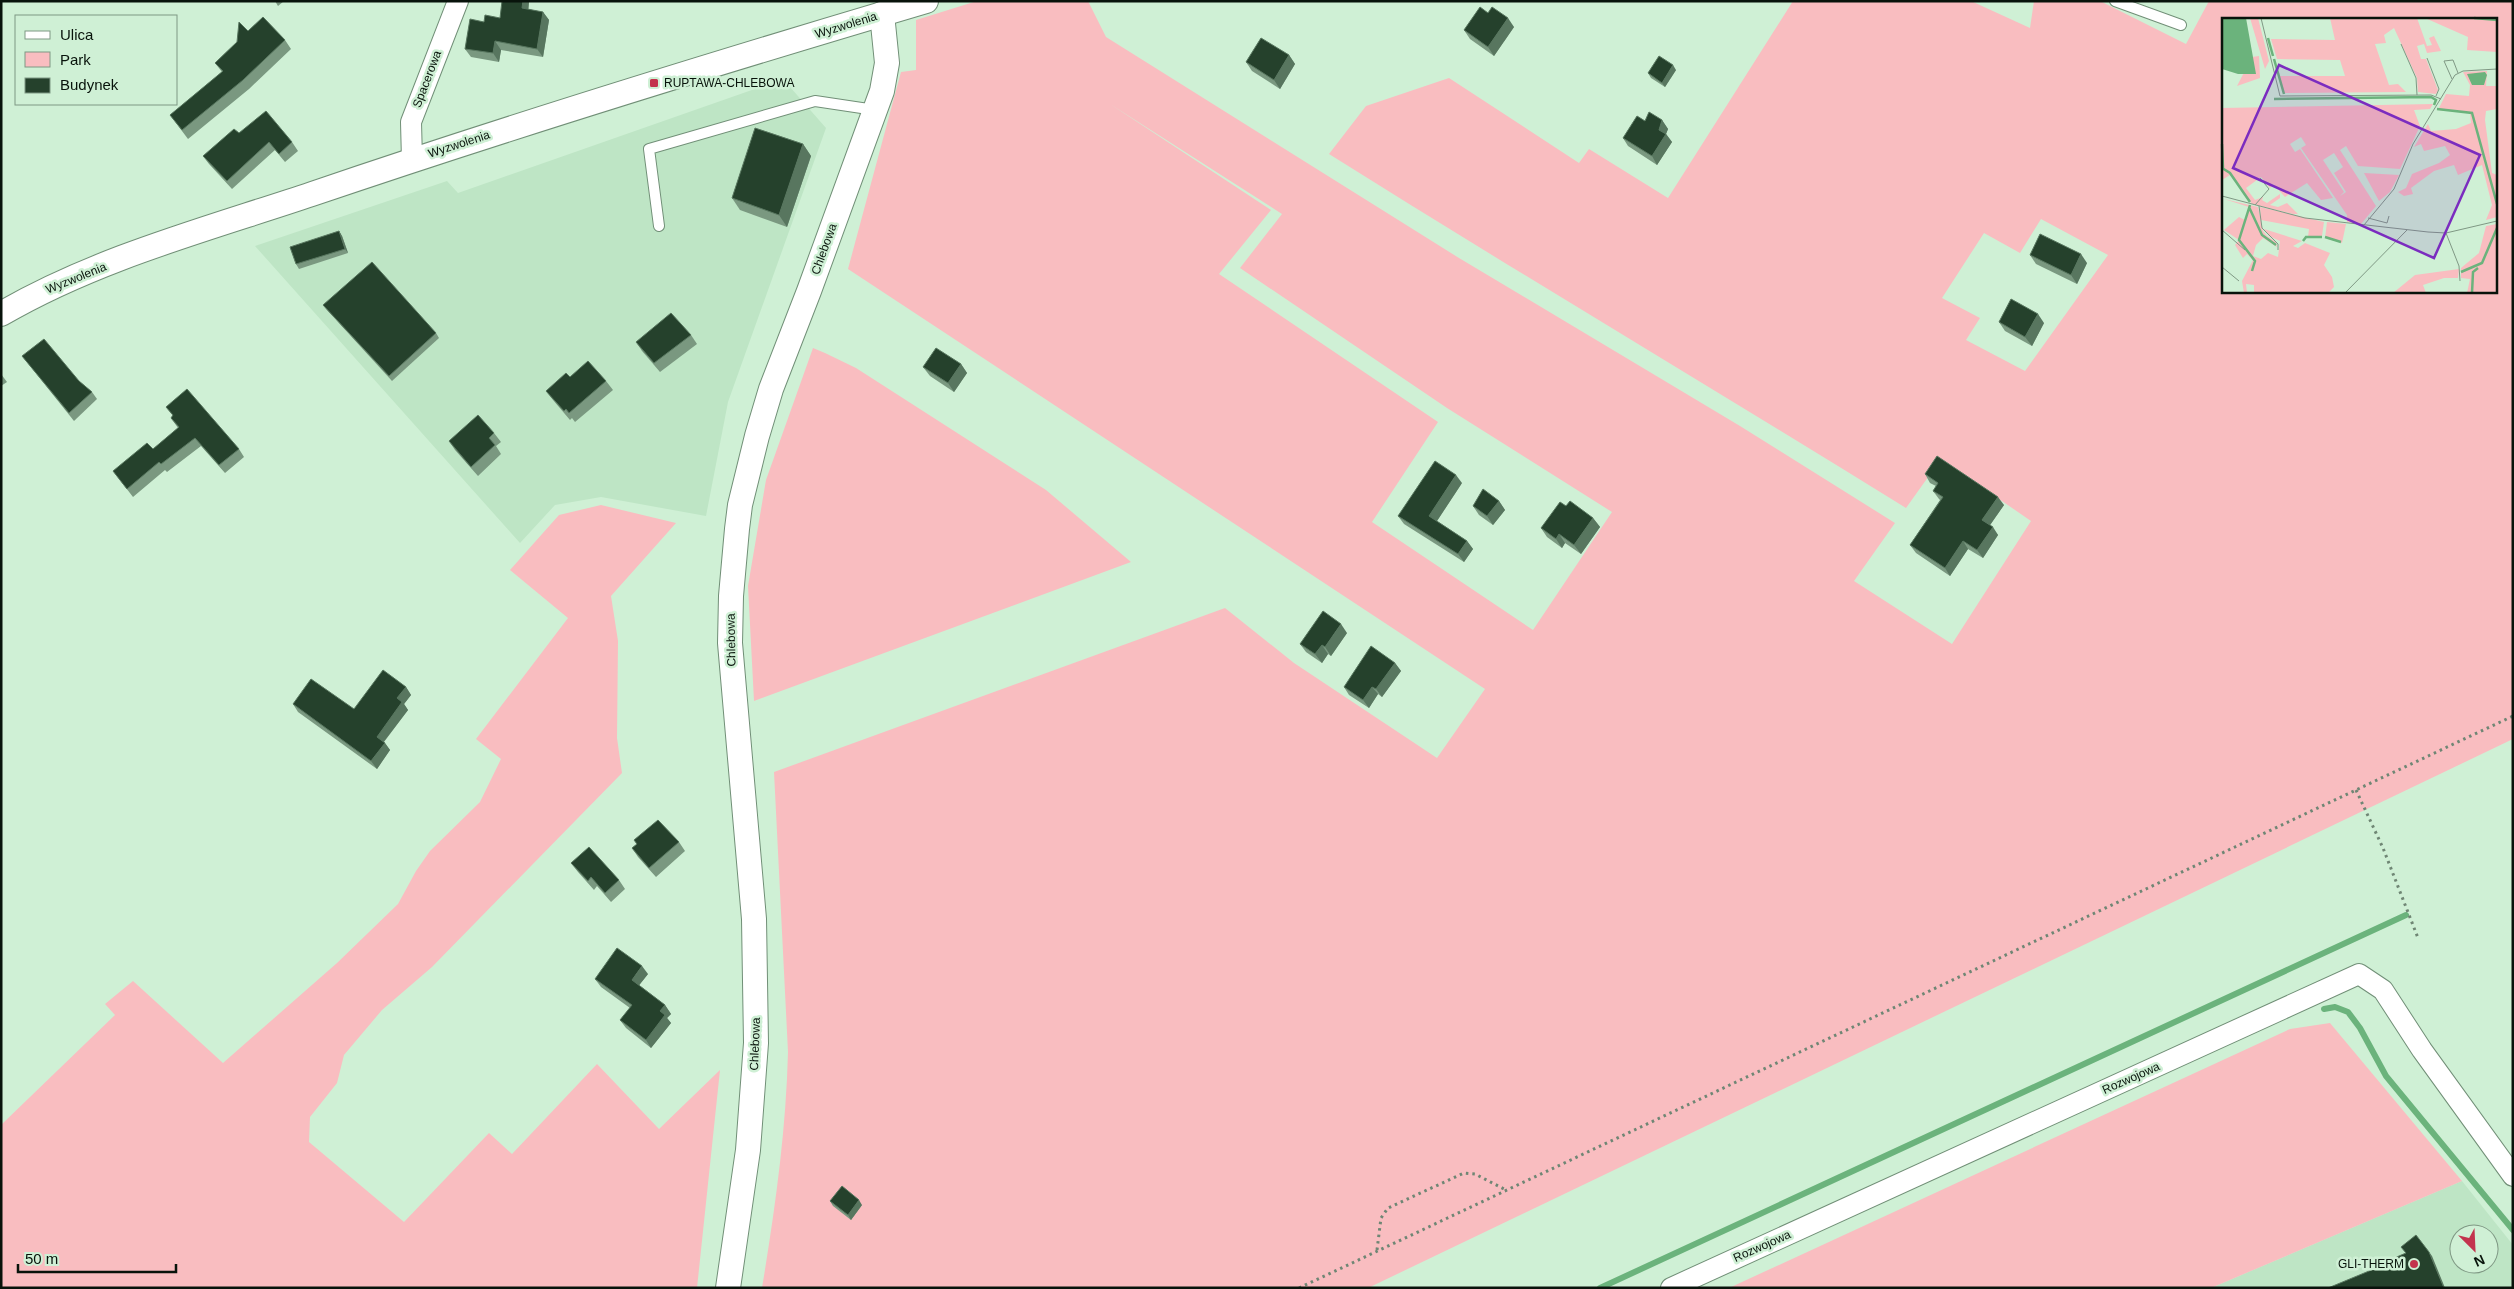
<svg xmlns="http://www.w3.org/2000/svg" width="2514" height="1289" viewBox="0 0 2514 1289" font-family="Arial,sans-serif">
	<rect width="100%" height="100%" fill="#cff0d5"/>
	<g fill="#bee5c5" fill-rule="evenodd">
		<polygon points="783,79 826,128 728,402 706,516 601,497 555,505 520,543 255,246 447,181 458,193"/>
		<path d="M2462,1181L2513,1245V1288H2211ZM2459,1234H2489V1264H2459Z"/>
	</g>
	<g fill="#f9bdc0" fill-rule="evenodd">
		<path d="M977,1H1088L1106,37L1459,258L1740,426L1895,523L1854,581L1952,644L2031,521L1941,459L1906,508C1714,389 1520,274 1329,154L1366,106L1449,78L1579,163L1589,149L1668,198L1793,1H1971L2030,28L2034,1H2100L2186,44L2209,1H2513V739L1368,1288H762C775,1209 786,1132 788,1052L774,772L1225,608L1294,663L1437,758L1485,689L848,269L901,72L916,70V20ZM2223,19H2495V291H2223ZM1110,104L1282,214L1240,268L1447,408L1612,512L1533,630L1372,522L1438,422L1219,274L1271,210ZM2041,219L2108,255L2025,371L1966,340L1980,318L1942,298L1984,233L2020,253Z"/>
		<polygon points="831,337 825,353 856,368 1046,490 1131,562 754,701 748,586 766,480 813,348 825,353"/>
		<polygon points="601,505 676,523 611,596 618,641 617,738 622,773 432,967 382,1010 344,1055 337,1083 310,1117 309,1142 404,1222 489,1133 512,1154 597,1064 659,1129 720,1070 697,1288 1,1288 1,1125 115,1015 105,1004 133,981 223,1063 337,963 398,904 416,871 430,851 480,802 501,759 476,739 568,618 510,570 559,515"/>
		<polygon points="2330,1023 2462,1181 2211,1288 1729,1288 2290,1029"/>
	</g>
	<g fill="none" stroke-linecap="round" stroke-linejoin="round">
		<g stroke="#6bb37c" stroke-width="6">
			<polyline points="2324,1009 2335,1007 2348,1012 2360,1028 2386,1076 2513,1230"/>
			<polyline points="1600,1288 2406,915"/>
		</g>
		<defs>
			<g id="service">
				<polyline points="2115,1 2181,25"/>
				<polyline points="659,226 649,149 815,101 875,110"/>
			</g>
			<g id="minor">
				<polyline points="412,160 411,122 458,1"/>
				<polyline points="1671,1288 2359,974 2383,990 2422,1050 2513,1176"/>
			</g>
			<g id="tertiary">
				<path d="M1,314C97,258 208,229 312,194C515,125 720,62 926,1"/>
				<polyline points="728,1288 748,1150 756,1043 754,919 730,643 731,596 737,529 740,505 757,436 771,389 809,291 882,91 887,63 882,14"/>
			</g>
		</defs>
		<use href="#service" stroke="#718f77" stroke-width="12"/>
		<use href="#minor" stroke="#718f77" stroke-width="22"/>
		<use href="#tertiary" stroke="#718f77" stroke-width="26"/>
		<g stroke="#6f8674" stroke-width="3" stroke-dasharray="2.5 4" stroke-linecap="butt">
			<polyline points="2356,790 2383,848 2418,938"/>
			<polyline points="1377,1250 1381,1218 1388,1208 1464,1173 1475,1174 1506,1190"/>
			<polyline points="1299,1288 2513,716"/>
		</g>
		<use href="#service" stroke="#fff" stroke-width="10"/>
		<use href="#minor" stroke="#fff" stroke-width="20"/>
		<use href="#tertiary" stroke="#fff" stroke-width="24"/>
	</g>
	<g fill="#7a9880">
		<polygon points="275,1 284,1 278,6"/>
		<polygon points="529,1 528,9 543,12 549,20 543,57 501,50 499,62 471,57 465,49 484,22 500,18"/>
		<polygon points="1488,13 1514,27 1494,56 1470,39 1464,30"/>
		<polygon points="248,31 285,40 291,49 249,89 188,139 170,115 222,72 215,63"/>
		<polygon points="1289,55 1295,64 1280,89 1252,71 1246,62"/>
		<polygon points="1676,70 1665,87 1651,78 1648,73"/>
		<polygon points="1662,120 1668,129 1666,134 1672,142 1657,165 1628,146 1623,138 1645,121"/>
		<polygon points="239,133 292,142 298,151 285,162 275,150 232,189 209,164 203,156"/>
		<polygon points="803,144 811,156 787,227 740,210 732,198"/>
		<polygon points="339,231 342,236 348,253 299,269 296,264"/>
		<polygon points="2030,255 2087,263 2077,284 2036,264"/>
		<polygon points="323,305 436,333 439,338 392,381 327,310"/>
		<polygon points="1999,322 2044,323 2032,346 2005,331"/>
		<polygon points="691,335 697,344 660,372 642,351 636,342"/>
		<polygon points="22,356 79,381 92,392 97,399 74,421"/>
		<polygon points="961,364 967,373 954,392 930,376 923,367"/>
		<polygon points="1,374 7,382 1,386"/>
		<polygon points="570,377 606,381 613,390 575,422 572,418 570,420 553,400 546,391"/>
		<polygon points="166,407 239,449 244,457 225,473 201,446 167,472 165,470 133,497 113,471 153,449 178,428 171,418 173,416"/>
		<polygon points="494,433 501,442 496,446 501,454 478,476 455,450 449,441"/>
		<polygon points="1925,474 2004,505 1990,525 1998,535 1983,558 1968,549 1950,576 1916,553 1910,545 1940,500 1939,499 1933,491 1936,486 1930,483"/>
		<polygon points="1462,483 1437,521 1467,541 1473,549 1464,562 1404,524 1398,516"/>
		<polygon points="1499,501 1505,510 1493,525 1479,515 1473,506"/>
		<polygon points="1566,506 1593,518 1600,527 1581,554 1565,543 1562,548 1547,537 1541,528"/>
		<polygon points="1347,633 1331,656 1328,654 1322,663 1306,652 1300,644"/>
		<polygon points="1395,663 1401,671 1382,697 1378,694 1369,708 1349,695 1344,687"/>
		<polygon points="406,687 411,695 404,704 408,710 384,742 390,750 377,769 298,712 293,704 354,709"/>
		<polygon points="634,840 679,842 685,851 656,877 638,857 632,848 637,844"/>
		<polygon points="571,863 619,880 625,889 611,902 597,886 594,890 578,872"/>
		<polygon points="648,974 639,985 665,1005 671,1014 667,1018 671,1023 651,1048 626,1028 620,1020 630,1008 601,987 595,979"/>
		<polygon points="830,1201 862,1205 851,1220 833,1206"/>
	</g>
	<g fill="#58765f">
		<polygon points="523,1 529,1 528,16 522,8"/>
		<polygon points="543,12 549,20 543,57 537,49"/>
		<polygon points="1508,18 1514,27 1494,56 1488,47"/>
		<polygon points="495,41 501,50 499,62 493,53"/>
		<polygon points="1289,55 1295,64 1280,89 1274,80"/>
		<polygon points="1673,65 1676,70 1665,87 1662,83"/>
		<polygon points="1662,120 1668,129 1666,134 1672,142 1657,165 1652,156"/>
		<polygon points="803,144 811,156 787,227 779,215"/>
		<polygon points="339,231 342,236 348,253 345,249"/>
		<polygon points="2081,254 2087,263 2077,284 2071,275"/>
		<polygon points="2038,314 2044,323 2032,346 2025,337"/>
		<polygon points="961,364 967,373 954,392 948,383"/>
		<polygon points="1456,475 1462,483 1435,524 1429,516"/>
		<polygon points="1998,497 2004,505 1988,528 1982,520"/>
		<polygon points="1499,501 1505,510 1493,525 1487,516"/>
		<polygon points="1593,518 1600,527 1581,554 1574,545"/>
		<polygon points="1993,527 1998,535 1983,558 1977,550"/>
		<polygon points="1559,534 1565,543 1562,548 1556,539"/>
		<polygon points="1467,541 1473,549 1464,562 1458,554"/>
		<polygon points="1963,541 1968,549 1950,576 1945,568"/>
		<polygon points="1341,624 1347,633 1331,656 1325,647"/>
		<polygon points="1322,645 1328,654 1322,663 1315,654"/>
		<polygon points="1395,663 1401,671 1382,697 1376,689"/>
		<polygon points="406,687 411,695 404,704 408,710 382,744 377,737 397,698"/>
		<polygon points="1372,687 1378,694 1369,708 1363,700"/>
		<polygon points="385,743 390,750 377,769 371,761"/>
		<polygon points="642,966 648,974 637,988 632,980"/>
		<polygon points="665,1005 671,1014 667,1018 671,1023 651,1048 646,1040 660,1011"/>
		<polygon points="859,1200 862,1205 851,1220 848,1215"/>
		<polygon points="2429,1252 2432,1256 2445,1288 2444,1288"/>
	</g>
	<g fill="#25412c" stroke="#58765f">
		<polygon points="502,1 523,1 522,8 543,12 537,49 495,41 493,53 465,49 470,19 484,22 485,15 500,18"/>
		<polygon points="1480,7 1488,13 1492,7 1508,18 1488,47 1464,30"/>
		<polygon points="263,17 285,40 243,80 182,130 170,115 223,71 215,63 237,42 239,22 248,31"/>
		<polygon points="1261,38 1289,55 1274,80 1246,62"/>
		<polygon points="1659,56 1673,65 1662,83 1648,73"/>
		<polygon points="266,111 292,142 279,154 269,142 227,181 203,156 234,129 239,133"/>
		<polygon points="1649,112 1662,120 1659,130 1666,134 1652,156 1623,138 1637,116 1645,121"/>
		<polygon points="755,128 803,144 779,215 732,198"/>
		<polygon points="339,231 345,249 296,264 290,247"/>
		<polygon points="2040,234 2081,254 2071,275 2030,255"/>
		<polygon points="372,262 436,333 389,376 323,305"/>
		<polygon points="2011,299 2038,314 2025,337 1999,322"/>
		<polygon points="671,313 691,335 654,363 636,342"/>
		<polygon points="44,339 79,381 92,392 69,413 22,356"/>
		<polygon points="936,348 961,364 948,383 923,367"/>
		<polygon points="588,361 606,381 569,413 566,409 564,411 546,391 566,373 570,377"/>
		<polygon points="187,389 239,449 219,465 195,438 161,464 159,462 127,489 113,471 147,443 153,449 179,427 171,418 173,415 166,407"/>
		<polygon points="478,415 494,433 489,438 495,445 471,467 449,441"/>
		<polygon points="1937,456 1998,497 1982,520 1993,527 1977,550 1963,541 1945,568 1910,545 1943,497 1933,491 1938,483 1925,474"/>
		<polygon points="1435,461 1456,475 1429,516 1467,541 1458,554 1398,516"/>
		<polygon points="1483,489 1499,501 1487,516 1473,506"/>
		<polygon points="1570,501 1593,518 1574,545 1559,534 1556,539 1541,528 1560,502 1566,506"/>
		<polygon points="1323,611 1341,624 1325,647 1322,645 1315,654 1300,644"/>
		<polygon points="1371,646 1395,663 1376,689 1372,687 1363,700 1344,687"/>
		<polygon points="383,670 406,687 397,698 402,702 377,737 385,743 371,761 293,704 311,679 354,709"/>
		<polygon points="658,820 679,842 649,868 632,848 637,844 634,840"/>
		<polygon points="589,847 619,880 605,893 591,877 588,881 571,863"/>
		<polygon points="617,948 642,966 632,980 665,1005 660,1011 665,1015 646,1040 620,1020 632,1005 595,979"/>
		<polygon points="842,1186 859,1200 848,1215 830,1201"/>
		<polygon points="2416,1235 2429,1252 2444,1288 2328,1288 2386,1264 2385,1262 2406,1253 2401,1247"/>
	</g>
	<g fill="#c3334d" stroke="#cff0d5" stroke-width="2">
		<rect x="649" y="78" width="10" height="10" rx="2.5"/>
		<circle cx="2414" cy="1264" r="5"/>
	</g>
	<g text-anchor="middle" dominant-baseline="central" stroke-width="5" stroke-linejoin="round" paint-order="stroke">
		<g font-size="12" fill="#08130b" stroke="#cff0d5">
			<text transform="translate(846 25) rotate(-17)">Wyzwolenia</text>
			<text transform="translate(427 79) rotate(-69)">Spacerowa</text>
			<text transform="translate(459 144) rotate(-18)">Wyzwolenia</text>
			<text transform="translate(824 249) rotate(-70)">Chlebowa</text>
			<text transform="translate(76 278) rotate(-22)">Wyzwolenia</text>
			<text transform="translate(731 640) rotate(-91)">Chlebowa</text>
			<text transform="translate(755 1044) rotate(-88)">Chlebowa</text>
			<text transform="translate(2131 1078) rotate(-24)">Rozwojowa</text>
			<text transform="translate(1762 1246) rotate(-24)">Rozwojowa</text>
		</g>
		<g font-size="12" fill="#08130b" stroke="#cff0d5" text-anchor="start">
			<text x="664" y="83">RUPTAWA-CHLEBOWA</text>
			<text x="2404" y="1264" text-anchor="end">GLI-THERM</text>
		</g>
	</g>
	<g transform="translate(2222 18)">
		<rect width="275" height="275" fill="#cff0d5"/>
		<path d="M28,0H36L47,43L43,51ZM108,0H195L205,28L210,27L207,20L212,18L219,33L205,35L202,26L195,28L199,41H204L216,72L214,76L196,74L195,60L172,10L162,17L164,25L153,26L167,67L176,66L184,74L62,75L57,58H123L118,42L55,41L49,21L113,22ZM203,0H275V34L245,32L246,19ZM37,38L38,60L15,68L30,39ZM265,53L264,68H275V91L264,93L263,102L270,155L275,157V199L264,202L270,187L260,147L236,157L232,147L212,153L189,170L191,176L182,178L176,174L184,170L190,156L217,145L228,137L223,128L202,133L199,126L192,129L206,106L209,113L234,111L249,105L248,95L216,92L224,76L247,78L248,67L241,54ZM211,86L208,91L192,92L198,108L178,151L136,148L124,128L118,132L154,188L139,206L125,204V197L79,130L84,127L79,119L68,126L73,134L78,131L111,180L99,182L85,165L63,179L51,166L48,170L39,159L24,170L33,182L41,179L40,182L45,185L58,176V180L48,187L56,189L65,185L76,196H71L30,186L8,157L0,162V90ZM112,135L121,149L112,155L124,174L118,178L122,174L101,142ZM142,155L177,157L168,174L157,183ZM2,181L36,189L41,213L45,218L54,224L55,229L41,220L34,227L31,238L39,241L46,235L56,239L58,223L47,218L42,211L80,223L71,228L76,230L83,225L108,235L102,247L110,259L112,269L106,275H32V267L24,266L25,275H22L20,263L31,242L25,236L21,240L13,227L17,222L2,212L17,199L23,202L27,189ZM38,189L102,204L100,218L86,219L87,211L39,202ZM105,204L124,206L120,225L103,220ZM275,206V275H245L248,261L239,260V250L257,235L264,208ZM237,251L236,260H222L201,267L204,275H171L193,257Z" fill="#f9bdc0" fill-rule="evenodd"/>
		<path d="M0,0H24L34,56H16L0,51ZM263,54L265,57L262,67H250L245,56Z" fill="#6bb37c"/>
		<path fill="none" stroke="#6bb37c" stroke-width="2.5" d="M252,0L275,2M46,20L51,38M52,41L62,76M52,81L209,79L214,82L212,87M215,91L250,95L275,186M0,126L1,150M0,150L8,155L28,184M28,187L17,222L33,243L30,253M27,189L40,217L54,227M103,219L119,224M81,223L84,219H100M239,254L260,245L275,210M250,275L251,254L256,250"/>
		<path fill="none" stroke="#7f9884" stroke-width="1" d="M39,0L58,78L209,77L219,81M179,26L194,60L195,77M205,40L217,71L214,78M230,61L222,43L231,42L236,55M0,178L83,200L206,214L224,215L275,203M33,187L47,171L38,160M37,188L40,210L56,226V232M146,200L165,205L167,198M142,207L172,171L191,126L233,57L241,53L275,51M0,212L23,232M224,215L237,248L238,263M0,249L17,263M123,275L185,212"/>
		<path fill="#7b2cbf" fill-opacity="0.15" stroke="#7b2cbf" stroke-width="2.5" d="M57,47L258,137L212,240L11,150Z"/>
		<rect width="275" height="275" fill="none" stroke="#08130b" stroke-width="2.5"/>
	</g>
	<rect width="2514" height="1289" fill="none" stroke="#08130b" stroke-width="5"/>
	<rect x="15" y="15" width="162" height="90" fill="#cff0d5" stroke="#7f9884"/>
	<rect x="25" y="31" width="25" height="8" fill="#ffffff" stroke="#7f9884"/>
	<text x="60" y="40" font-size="15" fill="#08130b">Ulica</text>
	<rect x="25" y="52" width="25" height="15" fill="#f9bdc0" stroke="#7f9884"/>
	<text x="60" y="65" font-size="15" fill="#08130b">Park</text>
	<rect x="25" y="78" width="25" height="15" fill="#25412c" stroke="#7f9884"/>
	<text x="60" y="90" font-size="15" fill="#08130b">Budynek</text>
	<g transform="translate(2474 1249) rotate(156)"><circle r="24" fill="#cff0d5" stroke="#7f9884"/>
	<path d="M0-4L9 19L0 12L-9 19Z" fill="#c3334d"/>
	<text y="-8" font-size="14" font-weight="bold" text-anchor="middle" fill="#08130b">N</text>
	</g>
	<path d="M18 1264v8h158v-8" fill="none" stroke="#08130b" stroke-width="2.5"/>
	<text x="25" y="1264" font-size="15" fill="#08130b" stroke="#cff0d5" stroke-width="4" paint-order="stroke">50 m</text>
</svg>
